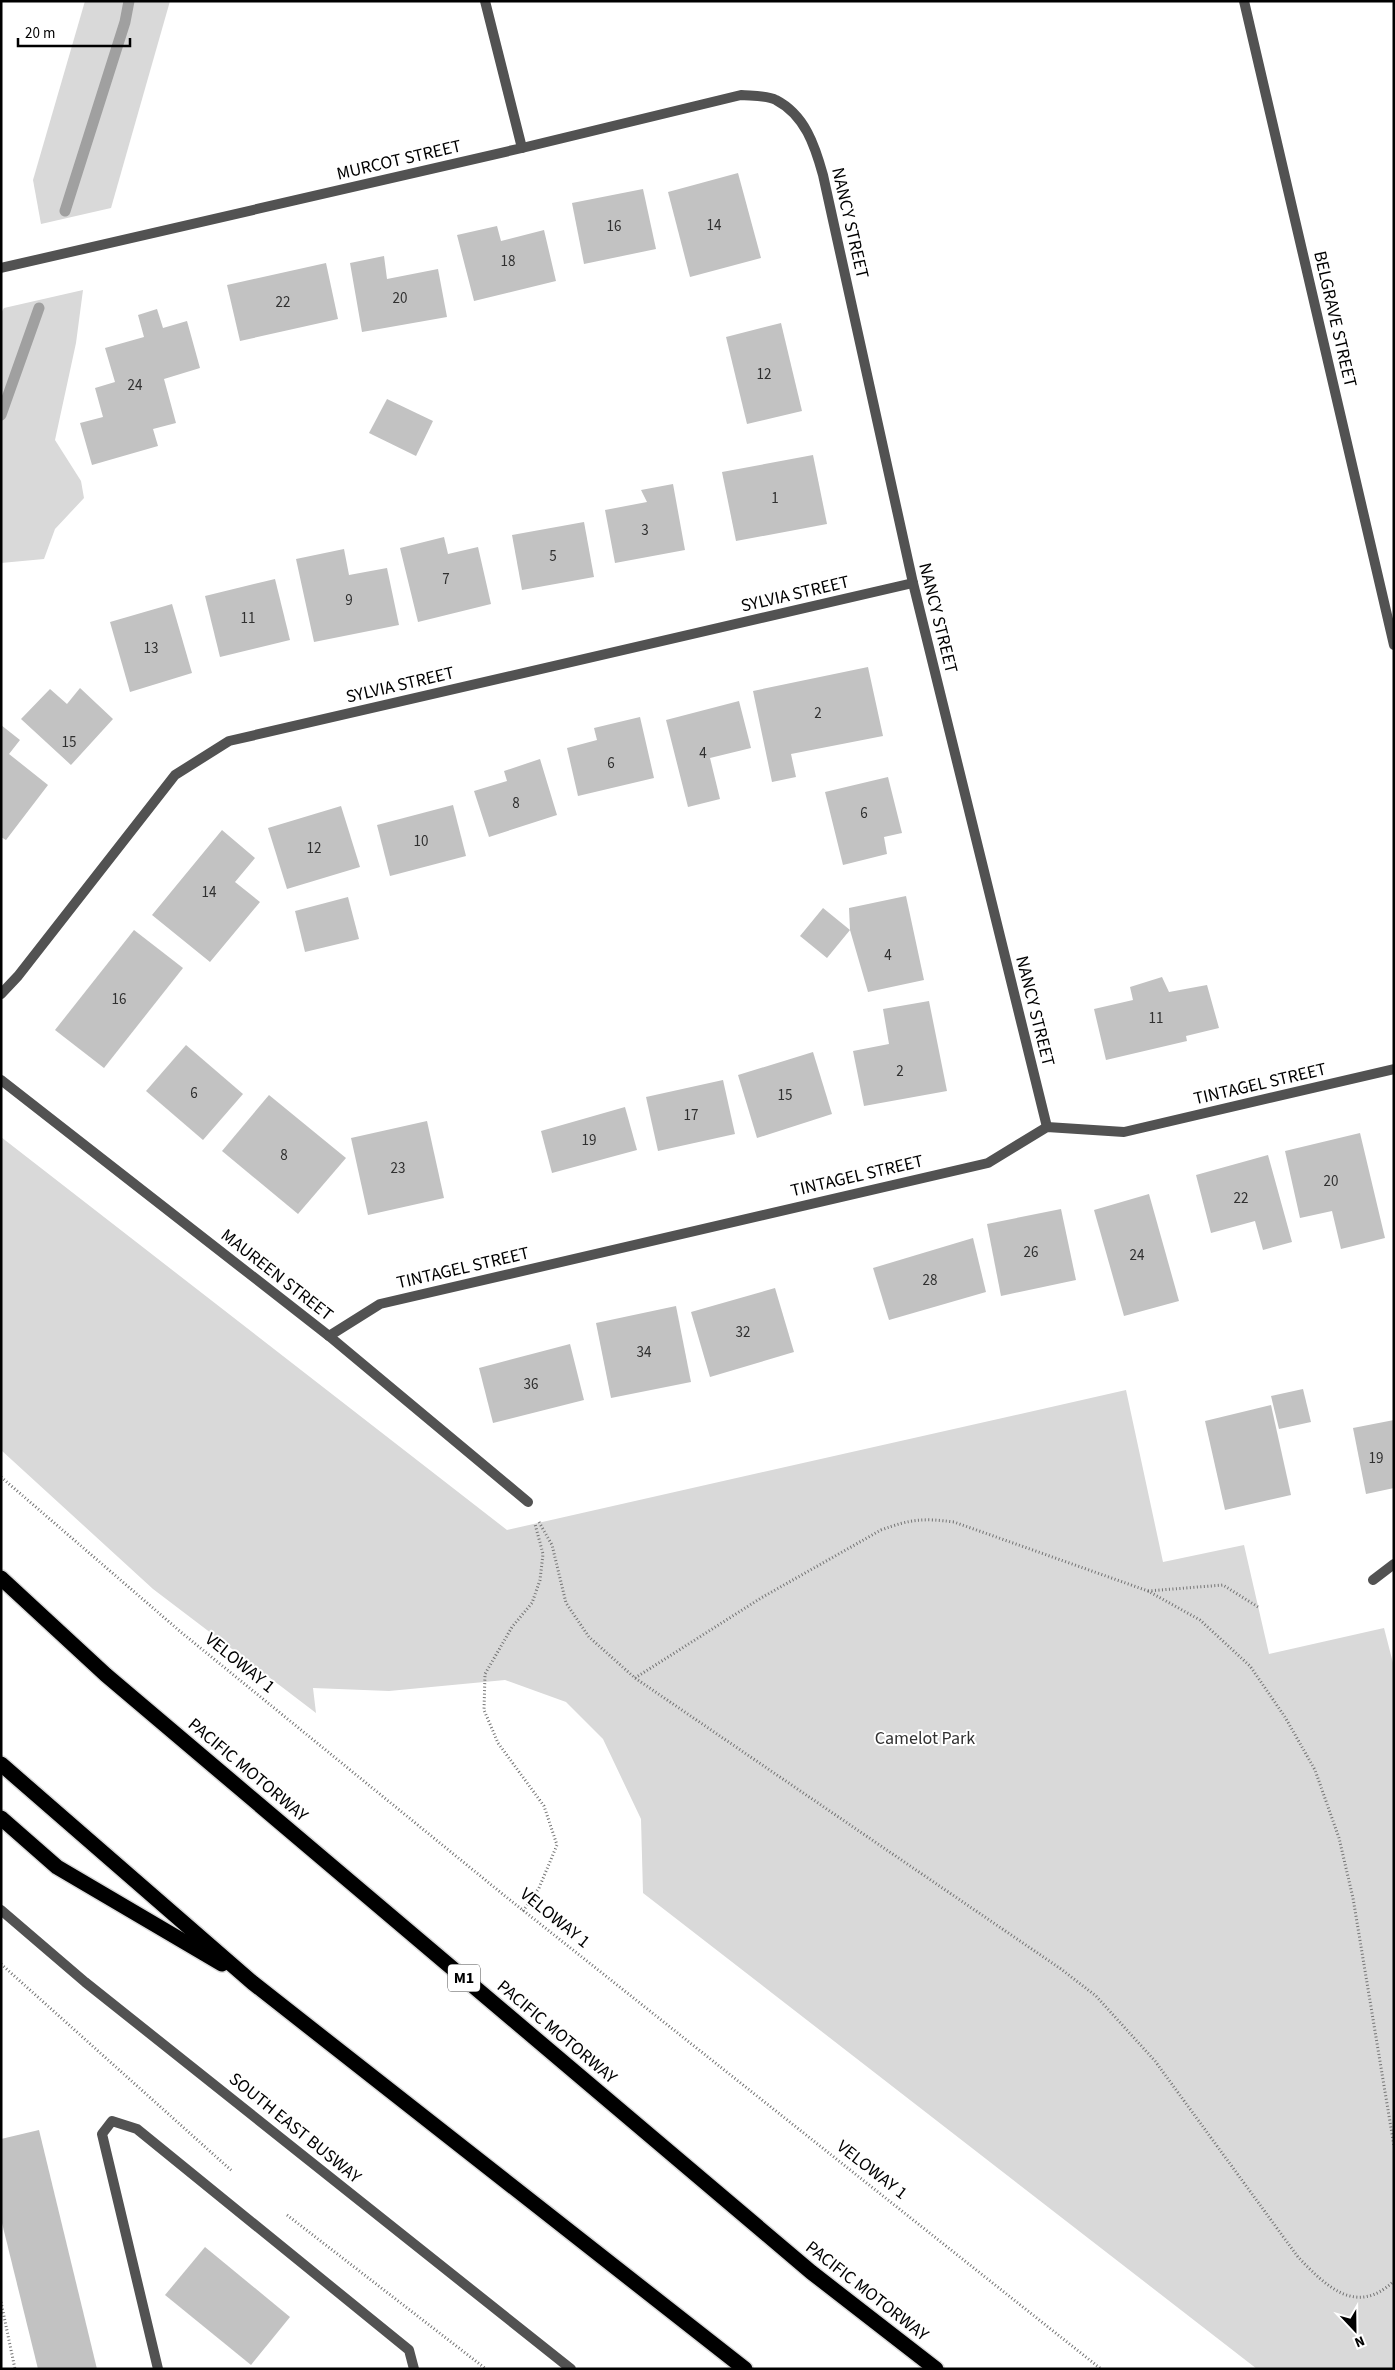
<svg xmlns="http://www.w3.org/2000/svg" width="1395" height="2370" viewBox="0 0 1395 2370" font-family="'Source Sans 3',sans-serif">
	<rect width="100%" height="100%" fill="#fff"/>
	<g fill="#d9d9d9">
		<polygon points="85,1 170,1 111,208 41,224 33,180"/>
		<polygon points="83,290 76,343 55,440 81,481 84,498 55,529 44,559 1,563 1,313 4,308"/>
		<polygon points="1,1137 507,1530 1126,1390 1163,1562 1244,1545 1269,1654 1384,1628 1394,1667 1394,2369 1257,2369 643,1893 641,1819 603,1739 566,1702 505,1680 389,1691 313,1688 316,1713 153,1589 1,1450"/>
	</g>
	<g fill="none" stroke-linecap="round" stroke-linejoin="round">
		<g stroke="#a0a0a0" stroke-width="11">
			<polyline points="65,211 125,22 129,1"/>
			<polyline points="1,415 39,308"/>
		</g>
	</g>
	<g fill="#c2c2c2">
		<polygon points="738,173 761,258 690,277 668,192"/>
		<polygon points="643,189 656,249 584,264 572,203"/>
		<polygon points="497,226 501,241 544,230 556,281 474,301 457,235"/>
		<polygon points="384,256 387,279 438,269 447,317 362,332 350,263"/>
		<polygon points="326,263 338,319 240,341 227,285"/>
		<polygon points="157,309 163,328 187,321 200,368 164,379 176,423 153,429 158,446 92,465 80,423 103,417 95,388 115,382 105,348 144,337 138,315"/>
		<polygon points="781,323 802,411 747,424 726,337"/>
		<polygon points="387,399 433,421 416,456 369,433"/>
		<polygon points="813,455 827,524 736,541 722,472"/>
		<polygon points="673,484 685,550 615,563 605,510 647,502 641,490"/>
		<polygon points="584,522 594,577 522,590 512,535"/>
		<polygon points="444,537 448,554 478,547 491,604 418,622 400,548"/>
		<polygon points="344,549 349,575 387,568 399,625 314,642 296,559"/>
		<polygon points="275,579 290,640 220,657 205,596"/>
		<polygon points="172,604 192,673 130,692 110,622"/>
		<polygon points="868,667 883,736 791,754 796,777 772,782 753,691"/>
		<polygon points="80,688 113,719 71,765 21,719 50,689 67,704"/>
		<polygon points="739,701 751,748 710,758 720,799 688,807 666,720"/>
		<polygon points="640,717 654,778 578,796 567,748 597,740 594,728"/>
		<polygon points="1,725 20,740 9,754 48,785 6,840 1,837"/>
		<polygon points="540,759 557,815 489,837 474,791 507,781 504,771"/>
		<polygon points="888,777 902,833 884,837 887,854 843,865 825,792"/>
		<polygon points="453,805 466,856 390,876 377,825"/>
		<polygon points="341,806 360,867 287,889 268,828"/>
		<polygon points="222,830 255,858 235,882 260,902 210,962 152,915"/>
		<polygon points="906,896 924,980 868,992 850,930 827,958 800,936 823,908 850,930 849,908"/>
		<polygon points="348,897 359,939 305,952 295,911"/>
		<polygon points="134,930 183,968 104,1068 55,1030"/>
		<polygon points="1162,977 1169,992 1207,985 1219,1028 1186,1036 1187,1041 1106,1060 1094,1009 1133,1000 1130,987"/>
		<polygon points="929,1001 947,1091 864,1106 853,1051 889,1044 883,1009"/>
		<polygon points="186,1045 243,1094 203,1140 146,1091"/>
		<polygon points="813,1052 832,1114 757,1138 738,1075"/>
		<polygon points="723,1080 735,1134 658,1151 646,1097"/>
		<polygon points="269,1095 346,1158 298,1214 222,1151"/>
		<polygon points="625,1107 637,1150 552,1173 541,1131"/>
		<polygon points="427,1121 444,1198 368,1215 351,1138"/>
		<polygon points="1360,1133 1385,1238 1341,1249 1332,1211 1300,1218 1285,1151"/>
		<polygon points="1268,1155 1292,1242 1263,1250 1255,1221 1211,1233 1196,1175"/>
		<polygon points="1149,1194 1179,1301 1124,1316 1094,1210"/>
		<polygon points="1061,1209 1076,1280 1001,1296 987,1224"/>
		<polygon points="973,1238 986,1292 889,1320 873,1268"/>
		<polygon points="775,1288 794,1352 710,1377 691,1312"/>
		<polygon points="676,1306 691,1382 611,1398 596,1323"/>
		<polygon points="570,1344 584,1400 493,1423 479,1368"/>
		<polygon points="1303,1389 1311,1422 1279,1429 1271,1396"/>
		<polygon points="1271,1405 1291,1495 1225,1510 1205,1421"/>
		<polygon points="1394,1420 1394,1488 1366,1494 1353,1428"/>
		<polygon points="39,2130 97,2369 38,2369 1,2219 1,2139"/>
		<polygon points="205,2247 290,2317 251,2365 165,2295"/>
	</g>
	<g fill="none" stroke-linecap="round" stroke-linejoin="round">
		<defs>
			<g id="motorway">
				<polyline points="1,1578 106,1675 811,2272 936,2369"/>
				<polyline points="1,1764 253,1983 745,2369"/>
				<polyline points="1,1818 57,1867 222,1964"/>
			</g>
		</defs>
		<use href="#motorway" stroke="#dbdbdb" stroke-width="18"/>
		<g stroke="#747474" stroke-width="3" stroke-dasharray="1 2.5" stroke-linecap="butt">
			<polyline points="1,1477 182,1633 505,1896 1101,2369"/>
			<path d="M539,1522L552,1545L566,1603L589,1637L635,1678L1061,1969L1096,1996L1155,2061L1298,2257C1326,2286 1356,2317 1394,2281"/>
			<polyline points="1148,1591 1223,1585 1258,1607"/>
			<path d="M635,1678L761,1598L881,1530C911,1519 923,1518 954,1522L1148,1591L1200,1620L1250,1666L1285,1717L1315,1770L1339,1838L1353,1898L1394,2146"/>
			<polyline points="523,1911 539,1888 557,1845 544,1806 498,1743 484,1710 485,1674 512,1627 532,1603 540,1580 543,1554 535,1524"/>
			<polyline points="1,1964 232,2171"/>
			<polyline points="287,2215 486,2369"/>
			<polyline points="1,2302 15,2369"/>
		</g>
		<g stroke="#525252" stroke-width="10">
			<polyline points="1,1910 85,1982 571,2369"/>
			<polyline points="158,2369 102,2134 112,2121 137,2129 409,2350 414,2369"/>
		</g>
		<g stroke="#525252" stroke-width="10">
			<polyline points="485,1 522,148"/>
			<polyline points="1244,1 1394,645"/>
			<path d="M1,268L522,148L741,95C751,96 767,95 776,100C805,115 815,146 823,175L913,583L1047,1127"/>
			<polyline points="1,994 18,976 175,775 229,741 913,583"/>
			<polyline points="1,1080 329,1336 528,1502"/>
			<polyline points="329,1336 380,1304 988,1163 1047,1127 1124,1132 1394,1069"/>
			<polyline points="1373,1580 1394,1564"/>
		</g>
		<use href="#motorway" stroke="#000" stroke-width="15"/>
	</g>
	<g text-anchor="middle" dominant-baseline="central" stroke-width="4" stroke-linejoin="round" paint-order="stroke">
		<g font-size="15" fill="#303030">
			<text x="714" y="225">14</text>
			<text x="614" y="226">16</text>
			<text x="508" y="261">18</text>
			<text x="400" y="298">20</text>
			<text x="283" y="302">22</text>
			<text x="764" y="374">12</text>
			<text x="135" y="385">24</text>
			<text x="775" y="498">1</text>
			<text x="645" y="530">3</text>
			<text x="553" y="556">5</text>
			<text x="446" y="579">7</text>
			<text x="349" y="600">9</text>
			<text x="248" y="618">11</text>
			<text x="151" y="648">13</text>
			<text x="818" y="713">2</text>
			<text x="69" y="742">15</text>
			<text x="703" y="753">4</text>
			<text x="611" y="763">6</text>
			<text x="516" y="803">8</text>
			<text x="864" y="813">6</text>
			<text x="421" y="841">10</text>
			<text x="314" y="848">12</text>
			<text x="209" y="892">14</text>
			<text x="888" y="955">4</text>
			<text x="119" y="999">16</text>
			<text x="1156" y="1018">11</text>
			<text x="900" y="1071">2</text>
			<text x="194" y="1093">6</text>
			<text x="785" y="1095">15</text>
			<text x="691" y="1115">17</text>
			<text x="589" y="1140">19</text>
			<text x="284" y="1155">8</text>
			<text x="398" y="1168">23</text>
			<text x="1331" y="1181">20</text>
			<text x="1241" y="1198">22</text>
			<text x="1031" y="1252">26</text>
			<text x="1137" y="1255">24</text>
			<text x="930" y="1280">28</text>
			<text x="743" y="1332">32</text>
			<text x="644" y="1352">34</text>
			<text x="531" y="1384">36</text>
			<text x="1376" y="1458">19</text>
		</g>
		<rect fill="#fff" stroke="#4c4c4c" stroke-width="1" x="448" y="1964.5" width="32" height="27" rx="4"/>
		<g font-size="16" font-weight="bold" fill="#000">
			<text x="464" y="1978">M1</text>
		</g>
		<g font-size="18" fill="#000" stroke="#fff">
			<text transform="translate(399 160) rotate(-13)">MURCOT STREET</text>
			<text transform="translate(850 223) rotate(77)">NANCY STREET</text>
			<text transform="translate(1335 319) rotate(77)">BELGRAVE STREET</text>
			<text transform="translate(795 594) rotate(-13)">SYLVIA STREET</text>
			<text transform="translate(938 618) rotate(76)">NANCY STREET</text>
			<text transform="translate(400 685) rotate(-13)">SYLVIA STREET</text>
			<text transform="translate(1035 1011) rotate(76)">NANCY STREET</text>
			<text transform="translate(1260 1084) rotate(-13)">TINTAGEL STREET</text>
			<text transform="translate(857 1176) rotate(-13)">TINTAGEL STREET</text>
			<text transform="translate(463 1268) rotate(-13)">TINTAGEL STREET</text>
			<text transform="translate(277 1275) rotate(38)">MAUREEN STREET</text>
			<text transform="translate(240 1663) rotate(39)">VELOWAY 1</text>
			<text transform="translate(248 1770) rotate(40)">PACIFIC MOTORWAY</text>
			<text transform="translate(555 1918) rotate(39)">VELOWAY 1</text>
			<text transform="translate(557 2032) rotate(40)">PACIFIC MOTORWAY</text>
			<text transform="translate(295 2128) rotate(39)">SOUTH EAST BUSWAY</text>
			<text transform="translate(872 2170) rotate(38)">VELOWAY 1</text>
			<text transform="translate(867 2291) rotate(38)">PACIFIC MOTORWAY</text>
		</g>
		<g font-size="18" fill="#303030" stroke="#fff">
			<text x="925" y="1738">Camelot Park</text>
		</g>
	</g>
	<rect width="1395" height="2370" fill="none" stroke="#000000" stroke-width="5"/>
	<g transform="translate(1355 2330) rotate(158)" stroke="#ffffff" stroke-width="4" paint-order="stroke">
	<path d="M0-4L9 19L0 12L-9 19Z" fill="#000000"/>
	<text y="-8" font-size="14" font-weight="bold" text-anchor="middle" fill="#000000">N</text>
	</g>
	<path d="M18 38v8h112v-8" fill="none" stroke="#000000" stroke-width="2.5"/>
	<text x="25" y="38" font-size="15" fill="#000000" stroke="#ffffff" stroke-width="4" paint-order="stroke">20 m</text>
</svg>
